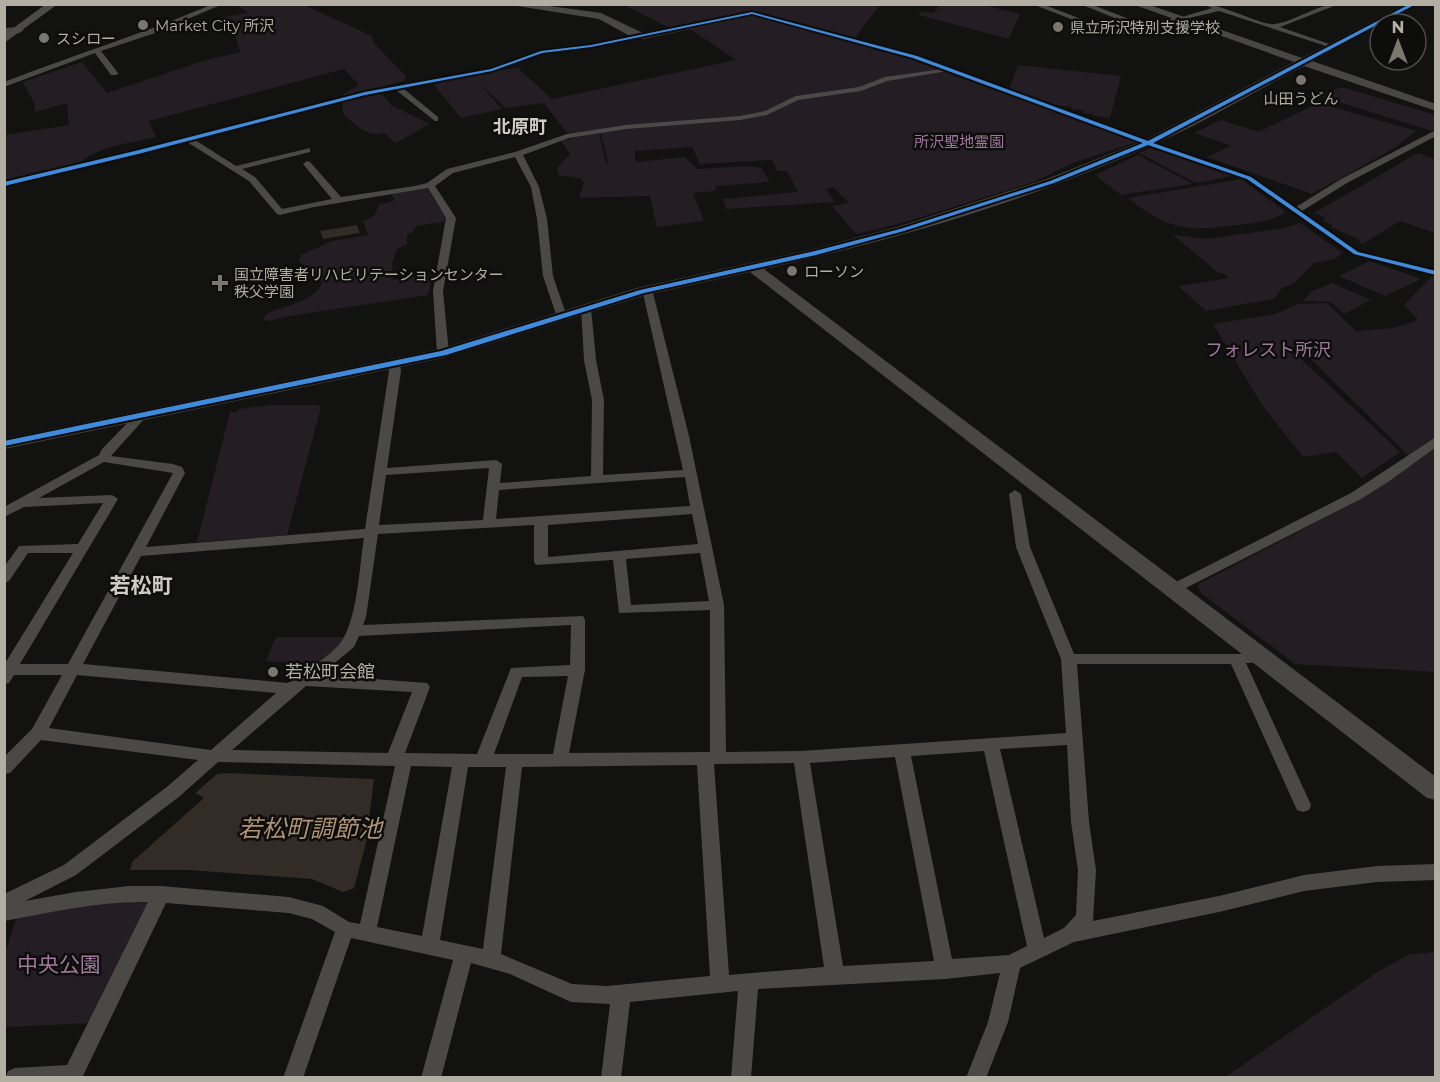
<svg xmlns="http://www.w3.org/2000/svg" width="1440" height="1082" viewBox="0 0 1440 1082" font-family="Montserrat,'Noto Sans JP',sans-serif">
	<rect width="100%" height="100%" fill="#121211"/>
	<g fill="#241d23">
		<path d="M236,4L304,5L372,36L373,42L406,76L404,81L378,88L391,105L430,124L396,143L384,133C367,138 356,125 343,114L342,95L359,85L344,69L149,121L156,137C137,142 90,147 79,165L5,182L4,135L69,125L67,103L35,112V105L23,82L82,62L107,93L203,61L240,52L233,27L218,18L248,13Z"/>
		<polygon points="940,4 983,5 1020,14 1009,39 919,15 920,12 934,13"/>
		<polygon points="624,5 880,5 854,39 908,56 1137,142 1070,164 1034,182 902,223 856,234 832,206 849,203 833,187 826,189 835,202 726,209 723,199 798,192 787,171 777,171 772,160 700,164 692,147 635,151 635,162 626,163 685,157 697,169 748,166 761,168 770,182 715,186 716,191 693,193 704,221 657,227 650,196 579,198 584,183 580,178 558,175 557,168 570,154 561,141 599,132 606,163 608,163 600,130 567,133 544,103 506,108 479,83 502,109 461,118 430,80 518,68 552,99 736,60 690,29 670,28"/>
		<polygon points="1018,65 1121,76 1110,118 1093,116 1093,114 1083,113 1083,110 1072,109 1072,107 1052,105 1009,90"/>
		<polygon points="1342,87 1435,115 1435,129 1432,131 1319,96"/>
		<polygon points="1318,103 1417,131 1393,149 1312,194 1207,157 1231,146 1194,133 1221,120 1259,132"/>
		<polygon points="1155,146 1238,175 1196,183 1139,153"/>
		<polygon points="1418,153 1435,159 1435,233 1400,221 1363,244 1358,242 1360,240 1331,227 1333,225 1322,221 1326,218 1314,213"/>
		<polygon points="1138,155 1193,184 1121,195 1095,175"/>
		<path d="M1241,179L1286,212C1271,221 1255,223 1237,225C1189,232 1167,230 1128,198Z"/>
		<path d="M424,186L429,191L446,219L442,222L416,226L414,231L407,235V244L397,249L392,263L393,280L418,276L432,278L428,295L283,317L270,321L263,320L266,314C284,305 315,303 322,282C317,273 306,270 299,261L301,255L332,241L368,235L363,221L374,216L379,205L395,200L391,194Z"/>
		<polygon points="1300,223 1343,253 1335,259 1314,263 1293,284 1283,287 1274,299 1206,311 1178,286 1229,278 1223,273 1220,274 1173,235 1207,239 1285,228"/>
		<polygon points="1370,261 1421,279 1385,296 1339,276"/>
		<polygon points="1435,273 1435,672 1295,664 1201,593 1197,585 1357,501 1415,462 1310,358 1301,359 1400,452 1362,478 1336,452 1303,457 1262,405 1213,324 1275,314 1298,304 1327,303 1356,331 1394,328 1418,320 1404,305"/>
		<polygon points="1332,283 1371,300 1344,314 1331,302 1303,301 1312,291"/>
		<polygon points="270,405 318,405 321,407 287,535 197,542 230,412 237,412 239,409"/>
		<polygon points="276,637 343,637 345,640 317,666 266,661"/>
		<polygon points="121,902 149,902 92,1023 5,1027 5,953 17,917 52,909"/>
		<polygon points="1435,952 1435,1077 1225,1077 1379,971 1410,954"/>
	</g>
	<g fill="#332b25">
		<polygon points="357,225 360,233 323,239 320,231"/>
		<polygon points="226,773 374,779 366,843 354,888 343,892 312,879 189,870 130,870 132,862 204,798 195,793 217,774"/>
	</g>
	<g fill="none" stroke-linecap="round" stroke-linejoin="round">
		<g fill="#4a4946" fill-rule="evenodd">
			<path d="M213,4H223L155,33L101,51L118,73L117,75H111L95,53L4,87V82C74,55 145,33 213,4Z"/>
			<polygon points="1032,4 1042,4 1115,32 1137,27 1080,4 1090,4 1145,25 1177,17 1180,19 1115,36"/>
			<path d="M1202,4C1224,4 1261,26 1275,24C1297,21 1316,4 1339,4L1280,27L1338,47L1332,48L1219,11L1185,19L1182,17L1212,8Z"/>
			<polygon points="643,34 645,37 591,48 542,54 495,72 404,89 438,117 438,121 435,121 396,90 365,96 195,140 236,166 310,148 310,152 242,169 255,177 282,209 332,199 303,164 307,161 310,162 341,197 415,186 427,183 447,169 515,152 567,134 626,125 740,116 765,111 796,96 859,87 885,77 950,68 954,70 887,81 861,91 798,100 767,115 740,120 626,129 569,138 523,155 539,187 547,219 553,276 567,317 562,320 557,317 543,276 537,219 531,187 515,157 453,173 435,186 456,218 443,291 449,353 443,356 437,353 433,291 446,218 428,188 314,207 280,215 277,214 249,181 187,142 4,187 4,181 135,151 365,92 490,68 541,50 591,44"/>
			<polygon points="1436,130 1436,136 1347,183 1302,211 1359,251 1436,270 1436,276 1353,255 1246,180 1144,143 1151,141 1252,176 1296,207 1341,179"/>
			<path d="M647,286L652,289L689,436L724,605L726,752L801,751L1066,733L1061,659L1016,547L1009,494L1015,490L1021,494L1030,547L1074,654H1267L1270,658L1267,662L1246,663L1311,805L1309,810L1303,812L1297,810L1231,664H1077L1089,822L1096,870L1093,921L1219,896L1304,875L1377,866L1436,864V880L1377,882L1304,891L1219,912L1074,942L1020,968L1008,1022L986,1078H966L988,1022L1000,973L945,979L758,989L751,1078H731L738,991L630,1002L621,1078H601L610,1004L571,1002L510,974L471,963L441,1078H421L453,960L351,938L303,1078H283L335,932L312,919L289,913L166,903L82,1078H5L8,1071L15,1068L67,1065L148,902C100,901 52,912 4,921V894L64,865L168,786L198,760L41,740L10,773L4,774V757L32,729L62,675H14L9,683L4,684V665L73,553H28L9,581L4,583V567L19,546L78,544L103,503L24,507L4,517V507L99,455L102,449L136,414L140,413L146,417L111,456L173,464L182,467L185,473L146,547L365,529L389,371L388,364L394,361L400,364L401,371L387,468L496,460L502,464L500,483L591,476L592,400L584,360L581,308L586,305L591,308L596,360L604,400L603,475L683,470L642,289ZM104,462L173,473L68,664H20L118,499L112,495L39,498ZM489,468L483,520L379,525L386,475ZM685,477L690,506L496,519L499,490ZM692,514L698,544L548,557V525ZM534,525V562L536,565L613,560L619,613L710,610V752L569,753L585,670V620L583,616L363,625L366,617L378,534ZM364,538C359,568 358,613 343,639C334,655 303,672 288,683L83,664L141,556ZM700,553L709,601L631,605L626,559ZM571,625L570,665L511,668L477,754L405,753L430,687L427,683L320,675L354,647L359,636ZM77,675L276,693L211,750L49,728ZM568,676L553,754H494L522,677ZM306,686L412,692L388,753L232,750ZM1067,745L1071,822L1078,870L1076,915L1064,928L1044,938L1000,749ZM984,751L1027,946L1009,955L952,959L911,756ZM895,757L934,961L843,966L810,763ZM218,762L395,766L360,924L349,922L323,906L289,897L161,886H129L76,892L25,901L76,875L180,796ZM794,763L824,967L729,975L714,764ZM697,765L710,976L607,986L572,984L501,954L522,767ZM411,766L452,767L422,936L377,927ZM468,767H506L483,949L440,940Z"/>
			<polygon points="1436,437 1436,447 1391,480 1361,499 1178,592 1168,592 1166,589 1168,586 1351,493"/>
		</g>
		<g fill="#484744" fill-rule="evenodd">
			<path d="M505,4H535L601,13L643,33L752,10L919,55L1147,139L1294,62L1132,4H1147L1302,58L1406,4H1418L1312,61L1436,104V111L1304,66C1253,92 1203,123 1150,146C1027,201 896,240 764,269L1436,777V800L1427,798L750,272L646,295L443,358L4,449V439L440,349L637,288L814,249L897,227L1047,179L1137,143L911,59L752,16L643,39L628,35L599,19Z"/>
			<polygon points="4,28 19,27 24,30 19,33 4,34"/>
		</g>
		<polygon fill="#4c4b48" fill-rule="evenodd" points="46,4 58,4 4,43 4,35"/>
		<defs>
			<polygon id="cycleway" points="1410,4 1416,4 1153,143 1251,177 1358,252 1436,271 1436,275 1354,254 1247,179 1148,145 1054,183 904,231 816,255 644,293 446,355 4,446 4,441 441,351 640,290 815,251 900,229 1050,181 1143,143 913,58 752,14 591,47 542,53 492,71 365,95 138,154 4,186 4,182 135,151 365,92 491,69 541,51 591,45 752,12 917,56 1148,141"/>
		</defs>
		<use href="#cycleway" stroke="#0d0d0c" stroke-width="4"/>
		<use href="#cycleway" fill="#408adc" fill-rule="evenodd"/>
	</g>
	<g fill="#7b776f" stroke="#0d0d0c" stroke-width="2">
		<circle cx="143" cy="25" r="6"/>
		<circle cx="1058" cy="27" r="6"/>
		<circle cx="44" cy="38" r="6"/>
		<circle cx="1301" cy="80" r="6"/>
		<circle cx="792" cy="271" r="6"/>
		<path d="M217 274h6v6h6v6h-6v6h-6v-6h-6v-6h6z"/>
		<circle cx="273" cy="672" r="6"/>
	</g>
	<g text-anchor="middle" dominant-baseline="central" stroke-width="5" stroke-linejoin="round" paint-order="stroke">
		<g font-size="15" fill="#b3aea2" stroke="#0d0d0c" text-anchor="start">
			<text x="155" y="25">Market City 所沢</text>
			<text x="1070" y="27">県立所沢特別支援学校</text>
			<text x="56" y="38">スシロー</text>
			<text x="1301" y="98" text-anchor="middle">山田うどん</text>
			<text x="804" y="271">ローソン</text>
			<text x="234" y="274">国立障害者リハビリテーションセンター<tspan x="234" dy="17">秩父学園</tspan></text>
		</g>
		<g font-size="15" fill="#9f789b" stroke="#0d0d0c">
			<text x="959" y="141">所沢聖地霊園</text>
		</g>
		<g font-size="18" font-weight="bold" fill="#cfccc3" stroke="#0d0d0c">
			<text x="520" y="127">北原町</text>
		</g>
		<g font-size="18" fill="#9f789b" stroke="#0d0d0c">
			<text x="1268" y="350">フォレスト所沢</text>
		</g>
		<g font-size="18" fill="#b3aea2" stroke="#0d0d0c" text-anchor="start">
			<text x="285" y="672">若松町会館</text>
		</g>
		<g font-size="21" font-weight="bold" fill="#cfccc3" stroke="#0d0d0c">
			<text x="141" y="585">若松町</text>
		</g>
		<g font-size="21" fill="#9f789b" stroke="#0d0d0c">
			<text x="59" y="964">中央公園</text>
		</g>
		<g font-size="24" font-style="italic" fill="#af9377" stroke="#0d0d0c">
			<text x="310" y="828">若松町調節池</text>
		</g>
	</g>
	<rect width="1440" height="1082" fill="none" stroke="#b3aea2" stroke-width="12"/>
	<g transform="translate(1398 42)"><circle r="28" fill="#0d0d0c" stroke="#4f4d48" stroke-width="1.5"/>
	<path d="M0-4.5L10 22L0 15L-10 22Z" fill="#7b776f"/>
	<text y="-9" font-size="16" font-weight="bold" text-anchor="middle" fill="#b3aea2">N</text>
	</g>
</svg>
